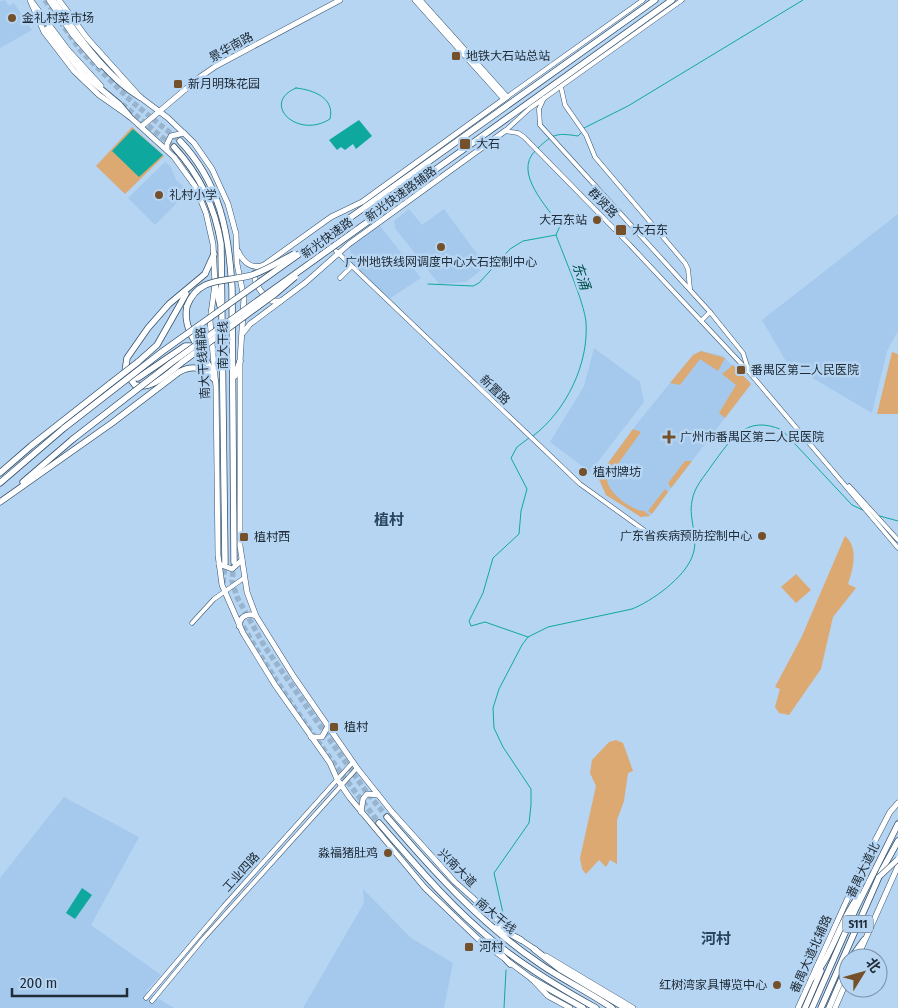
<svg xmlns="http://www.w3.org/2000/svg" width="898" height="1008" viewBox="0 0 898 1008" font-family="'Fira Sans Condensed','Noto Sans SC',sans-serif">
	<rect width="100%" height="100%" fill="#b6d5f3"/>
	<g fill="#a5c9ec">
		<polygon points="5,0 9,6 14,3 32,30 0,48 0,1"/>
		<polygon points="165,162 171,167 176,180 189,191 155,225 128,198"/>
		<polygon points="409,209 422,225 444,209 486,266 466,282 439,284 395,228 394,221"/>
		<polygon points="898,214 898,331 887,351 872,413 787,363 762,320"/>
		<polygon points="379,225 421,278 389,299 352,263 350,247"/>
		<polygon points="594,348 640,382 644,402 590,472 550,442 584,386"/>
		<polygon points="701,351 723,356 751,384 650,516 641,517 606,495 598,477 639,421 693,355"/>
		<polygon points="64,797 139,837 91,925 161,975 146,991 174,1008 0,1008 0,878"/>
		<polygon points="363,889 411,938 453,963 444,1008 303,1008 364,903"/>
	</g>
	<g fill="#dca972">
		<polygon points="132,127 164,156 125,194 96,166"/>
		<polygon points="701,351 725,358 718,371 700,359 680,385 670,383 693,355"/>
		<polygon points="892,352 898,354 898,414 877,414"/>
		<polygon points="733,365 751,384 725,418 719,413 736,385 722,374"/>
		<path d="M633,429L641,432L607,479C607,492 632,511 644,511L650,516L641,517L606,495L598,477Z"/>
		<polygon points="685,461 692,461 671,488 668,483"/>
		<polygon points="665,489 668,492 652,514 648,511"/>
		<path d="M845,536C859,547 853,570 848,584L856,588L833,617L821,669L789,715L779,713L775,707L780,689L775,687L802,636Z"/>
		<polygon points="796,574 811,590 796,603 781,587"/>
		<polygon points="616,740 623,743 633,771 628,773 624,801 617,820 617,864 610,860 606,867 599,860 586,874 582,869 580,858 596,786 590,773 592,760 609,742"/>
	</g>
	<g fill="#0fa89f">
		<polygon points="359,120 372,136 356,149 353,144 345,150 341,147 337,150 329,140"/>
		<polygon points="133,129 163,155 139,177 112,151"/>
		<polygon points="82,888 92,895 75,919 66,913"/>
	</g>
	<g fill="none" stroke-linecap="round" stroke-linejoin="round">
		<g stroke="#0fa89f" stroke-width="1">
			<path d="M296,88C314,90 335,98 330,119C297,140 260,103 296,88Z"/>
			<polyline points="584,128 628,106 803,0"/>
			<path d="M538,148C554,133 557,133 578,136L582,132"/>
			<polyline points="428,284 473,286 479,283 510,249 523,241 556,235"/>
			<path d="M533,436C566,411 589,364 586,322C584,302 564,257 556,235L560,226C547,206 513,173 535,151"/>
			<polyline points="876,515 898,521"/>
			<polyline points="528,637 485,622 471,626 469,621 483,593 493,558 519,534 521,511 527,489 511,458 517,447 529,438"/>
			<path d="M503,913L494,873L529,823L531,805V789L503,747L494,728L493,708L499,689L522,645L528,637L548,627L632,609C652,601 684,578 692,557C700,538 688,520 692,501C694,487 704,477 712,465C731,439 746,414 782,430L852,505L865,511"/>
			<polyline points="504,1008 506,970"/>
		</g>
		<g stroke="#98b3cd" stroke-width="5.5" stroke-dasharray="5.5 3" stroke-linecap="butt">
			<polyline points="45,0 81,51 131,101 180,141"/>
			<polyline points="39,15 47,29"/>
			<polyline points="122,104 174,147"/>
			<polyline points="234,563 232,581 237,597 265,647 365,790 387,817"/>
			<polyline points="223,583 225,563"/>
			<path d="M239,619C279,690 329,758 379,823"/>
		</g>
		<defs>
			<g id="minor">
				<polyline points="561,87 565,105 586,135 595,157 685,263 688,269 690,289"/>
				<polyline points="507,97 643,0"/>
				<polyline points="544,98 539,109 540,125 710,312 743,353 749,372"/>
				<polyline points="505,131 518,133 524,137 630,245 749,372 898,548"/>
				<polyline points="505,131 529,109 682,0"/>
				<polyline points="336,251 580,484 648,533"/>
				<polyline points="340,278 351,267"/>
				<polyline points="701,321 710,312"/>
				<polyline points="849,486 898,540"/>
				<polyline points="192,623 214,599 244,578"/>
				<polyline points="146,998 224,906 353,762"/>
				<polyline points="152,1001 204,938 357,768"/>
			</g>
			<g id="major">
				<polyline points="30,0 44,32 74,71 99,95 129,116 174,157 195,186 206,213 213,244 215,284 210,321 216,387 218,555 222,585 243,633 275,685 330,763 337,779 350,798 425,888 477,938 532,979 548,996 570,1008"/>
				<polyline points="49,0 73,35 100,66"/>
				<polyline points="59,0 87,38 140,97 168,118 194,143 212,169 228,204 236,234 237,264 244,298 240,361 240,546 247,592 256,616 294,677 357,768 392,812 455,882 512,933"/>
				<polyline points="415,0 504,99"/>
				<polyline points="32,2 68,50 101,86"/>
				<polyline points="142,126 200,77 216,66 340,0"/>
				<polyline points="167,150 167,144 171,136 184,133"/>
				<path d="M238,251C243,262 252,270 264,265L331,217L362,202L507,97L420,0"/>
				<path d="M255,273C253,283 263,296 272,301H281"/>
				<polyline points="243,333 250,324 305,283 349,244 505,131"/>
				<polyline points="219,564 232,569 242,560"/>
				<path d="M239,626C240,616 247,613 256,616"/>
				<polyline points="311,737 322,737 328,726"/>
				<polyline points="361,812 363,799 367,794 378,795"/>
				<polyline points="518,938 536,950"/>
				<polyline points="546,956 633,1008"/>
				<polyline points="857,958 898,866"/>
				<polyline points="798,1008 866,858 890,812 898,803"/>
				<polyline points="835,1008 848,978"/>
			</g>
			<g id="highway">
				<path d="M53,0C74,31 107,78 140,97"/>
				<polyline points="47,29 84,75 119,104 129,116"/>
				<path d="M180,141C220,183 229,233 232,288L234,562"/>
				<path d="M174,147C200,175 215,207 221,244L225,563"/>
				<polyline points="365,207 655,0"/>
				<polyline points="373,218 418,182 672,0"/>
				<polyline points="215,284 220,306"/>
				<path d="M187,306C181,333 206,353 214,377"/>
				<polyline points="138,362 157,345 186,294"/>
				<path d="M181,363C168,373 153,390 135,385L125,372L127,358L148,328L169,304L205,274L214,254"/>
				<polyline points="235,376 240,361"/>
				<polyline points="128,378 138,378 185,346 191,346 203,353"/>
				<polyline points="0,473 31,446 111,383"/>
				<polyline points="23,482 73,439"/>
				<polyline points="0,483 64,428"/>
				<path d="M0,502L112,423L179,372C194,364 205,368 215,380"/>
				<path d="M387,817C433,871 481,924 540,964C563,980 589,992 612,1008"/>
				<path d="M379,823C415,864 451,907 493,941C525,967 560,988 596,1008"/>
				<polyline points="497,927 521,940"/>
				<polyline points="490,942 510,964"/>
				<polyline points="534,949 561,970 625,1008"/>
				<polyline points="851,958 864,940"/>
				<path d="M812,978C834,954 839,921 859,896"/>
				<polyline points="532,979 583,1008"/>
				<polyline points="805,1008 821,971"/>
				<polyline points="812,1008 856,908 898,824"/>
				<polyline points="821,1008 882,870 898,841"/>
				<polyline points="829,1008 848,964"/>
			</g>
		</defs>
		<use href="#minor" stroke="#37526c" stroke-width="5"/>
		<use href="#major" stroke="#37526c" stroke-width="6"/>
		<use href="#highway" stroke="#37526c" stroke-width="7"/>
		<use href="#minor" stroke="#fff" stroke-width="4"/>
		<use href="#major" stroke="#fff" stroke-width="5"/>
		<use href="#highway" stroke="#fff" stroke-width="5.5"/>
		<defs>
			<polyline id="major-bridge" points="879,877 898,859"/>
			<g id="highway-bridge">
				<path d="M187,306C199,275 226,283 252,275C267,270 280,261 294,254"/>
				<polyline points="181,363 275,294 295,277"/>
				<polyline points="111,383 138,362"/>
				<polyline points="64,428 163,351 365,207"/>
				<polyline points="73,439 171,363 373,218"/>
			</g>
		</defs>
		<use href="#major-bridge" stroke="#37526c" stroke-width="6" stroke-linecap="butt"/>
		<use href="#highway-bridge" stroke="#37526c" stroke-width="7" stroke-linecap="butt"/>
		<use href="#major-bridge" stroke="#fff" stroke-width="5"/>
		<use href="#highway-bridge" stroke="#fff" stroke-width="5.5"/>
	</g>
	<g fill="#74512a" stroke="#b6d5f3" stroke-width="2">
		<circle cx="12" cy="18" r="5"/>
		<rect x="451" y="51" width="10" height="10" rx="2.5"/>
		<rect x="173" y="79" width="10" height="10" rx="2.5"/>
		<rect x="459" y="138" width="12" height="12" rx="2.5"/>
		<circle cx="159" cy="195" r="5"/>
		<circle cx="597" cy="220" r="5"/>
		<rect x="615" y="224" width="12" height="12" rx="2.5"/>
		<circle cx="441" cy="247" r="5"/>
		<rect x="736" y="365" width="10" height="10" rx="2.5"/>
		<path d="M666.5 429.5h5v5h5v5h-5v5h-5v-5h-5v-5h5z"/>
		<circle cx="583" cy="472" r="5"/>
		<circle cx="762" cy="536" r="5"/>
		<rect x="239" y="532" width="10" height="10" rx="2.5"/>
		<rect x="329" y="722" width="10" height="10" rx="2.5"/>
		<circle cx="388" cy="853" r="5"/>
		<rect x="464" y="942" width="10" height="10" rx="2.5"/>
		<circle cx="777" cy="985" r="5"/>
	</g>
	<g text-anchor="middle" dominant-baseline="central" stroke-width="5" stroke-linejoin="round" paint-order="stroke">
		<rect fill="#b6d5f3" stroke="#4d5f6f" stroke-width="1" x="843" y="915.5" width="30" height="17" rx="4"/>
		<g font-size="11" font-weight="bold" fill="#202c37">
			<text x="858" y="924">S111</text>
		</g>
		<g font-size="12" fill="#202c37" stroke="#b6d5f3" text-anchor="start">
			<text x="22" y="18">金礼村菜市场</text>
			<text x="466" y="56">地铁大石站总站</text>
			<text x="188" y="84">新月明珠花园</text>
			<text x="476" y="144">大石</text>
			<text x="169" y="195">礼村小学</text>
			<text x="587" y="220" text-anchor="end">大石东站</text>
			<text x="632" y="230">大石东</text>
			<text x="441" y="262" text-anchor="middle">广州地铁线网调度中心大石控制中心</text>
			<text x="751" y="370">番禺区第二人民医院</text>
			<text x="680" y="437">广州市番禺区第二人民医院</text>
			<text x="593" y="472">植村牌坊</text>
			<text x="752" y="536" text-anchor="end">广东省疾病预防控制中心</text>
			<text x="254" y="537">植村西</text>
			<text x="344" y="727">植村</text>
			<text x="378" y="853" text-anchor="end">淼福猪肚鸡</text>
			<text x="479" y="947">河村</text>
			<text x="767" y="985" text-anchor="end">红树湾家具博览中心</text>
		</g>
		<g font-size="12" fill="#202c37" stroke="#b6d5f3">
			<text transform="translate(231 47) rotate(-29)">景华南路</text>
			<text transform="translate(401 194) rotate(-36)">新光快速路辅路</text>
			<text transform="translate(603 203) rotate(46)">群贤路</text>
			<text transform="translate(327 238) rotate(-36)">新光快速路</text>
			<text transform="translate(223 345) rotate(-90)">南大干线</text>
			<text transform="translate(203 363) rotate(-94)">南大干线辅路</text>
			<text transform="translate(495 390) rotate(44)">新置路</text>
			<text transform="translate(457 868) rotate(45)">兴南大道</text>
			<text transform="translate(863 870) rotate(-64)">番禺大道北</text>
			<text transform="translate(241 872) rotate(-48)">工业四路</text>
			<text transform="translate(496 916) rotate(40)">南大干线</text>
			<text transform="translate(811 954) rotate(-66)">番禺大道北辅路</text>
		</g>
		<g font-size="14" font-style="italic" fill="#00514d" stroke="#b6d5f3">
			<text transform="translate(581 276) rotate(71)">东涌</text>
		</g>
		<g font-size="15" font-weight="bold" fill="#29445d" stroke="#b6d5f3">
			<text x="389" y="520">植村</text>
			<text x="716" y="939">河村</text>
		</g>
	</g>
	<g transform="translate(863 973) rotate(53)"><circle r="24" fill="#b6d5f3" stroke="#7a91a8"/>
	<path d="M0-4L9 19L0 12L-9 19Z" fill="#74512a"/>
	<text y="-8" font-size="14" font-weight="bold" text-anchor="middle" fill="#202c37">北</text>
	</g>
	<path d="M12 988v8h115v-8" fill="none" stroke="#202c37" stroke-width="2.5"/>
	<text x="20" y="988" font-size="15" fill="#202c37" stroke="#b6d5f3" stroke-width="4" paint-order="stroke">200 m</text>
</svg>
